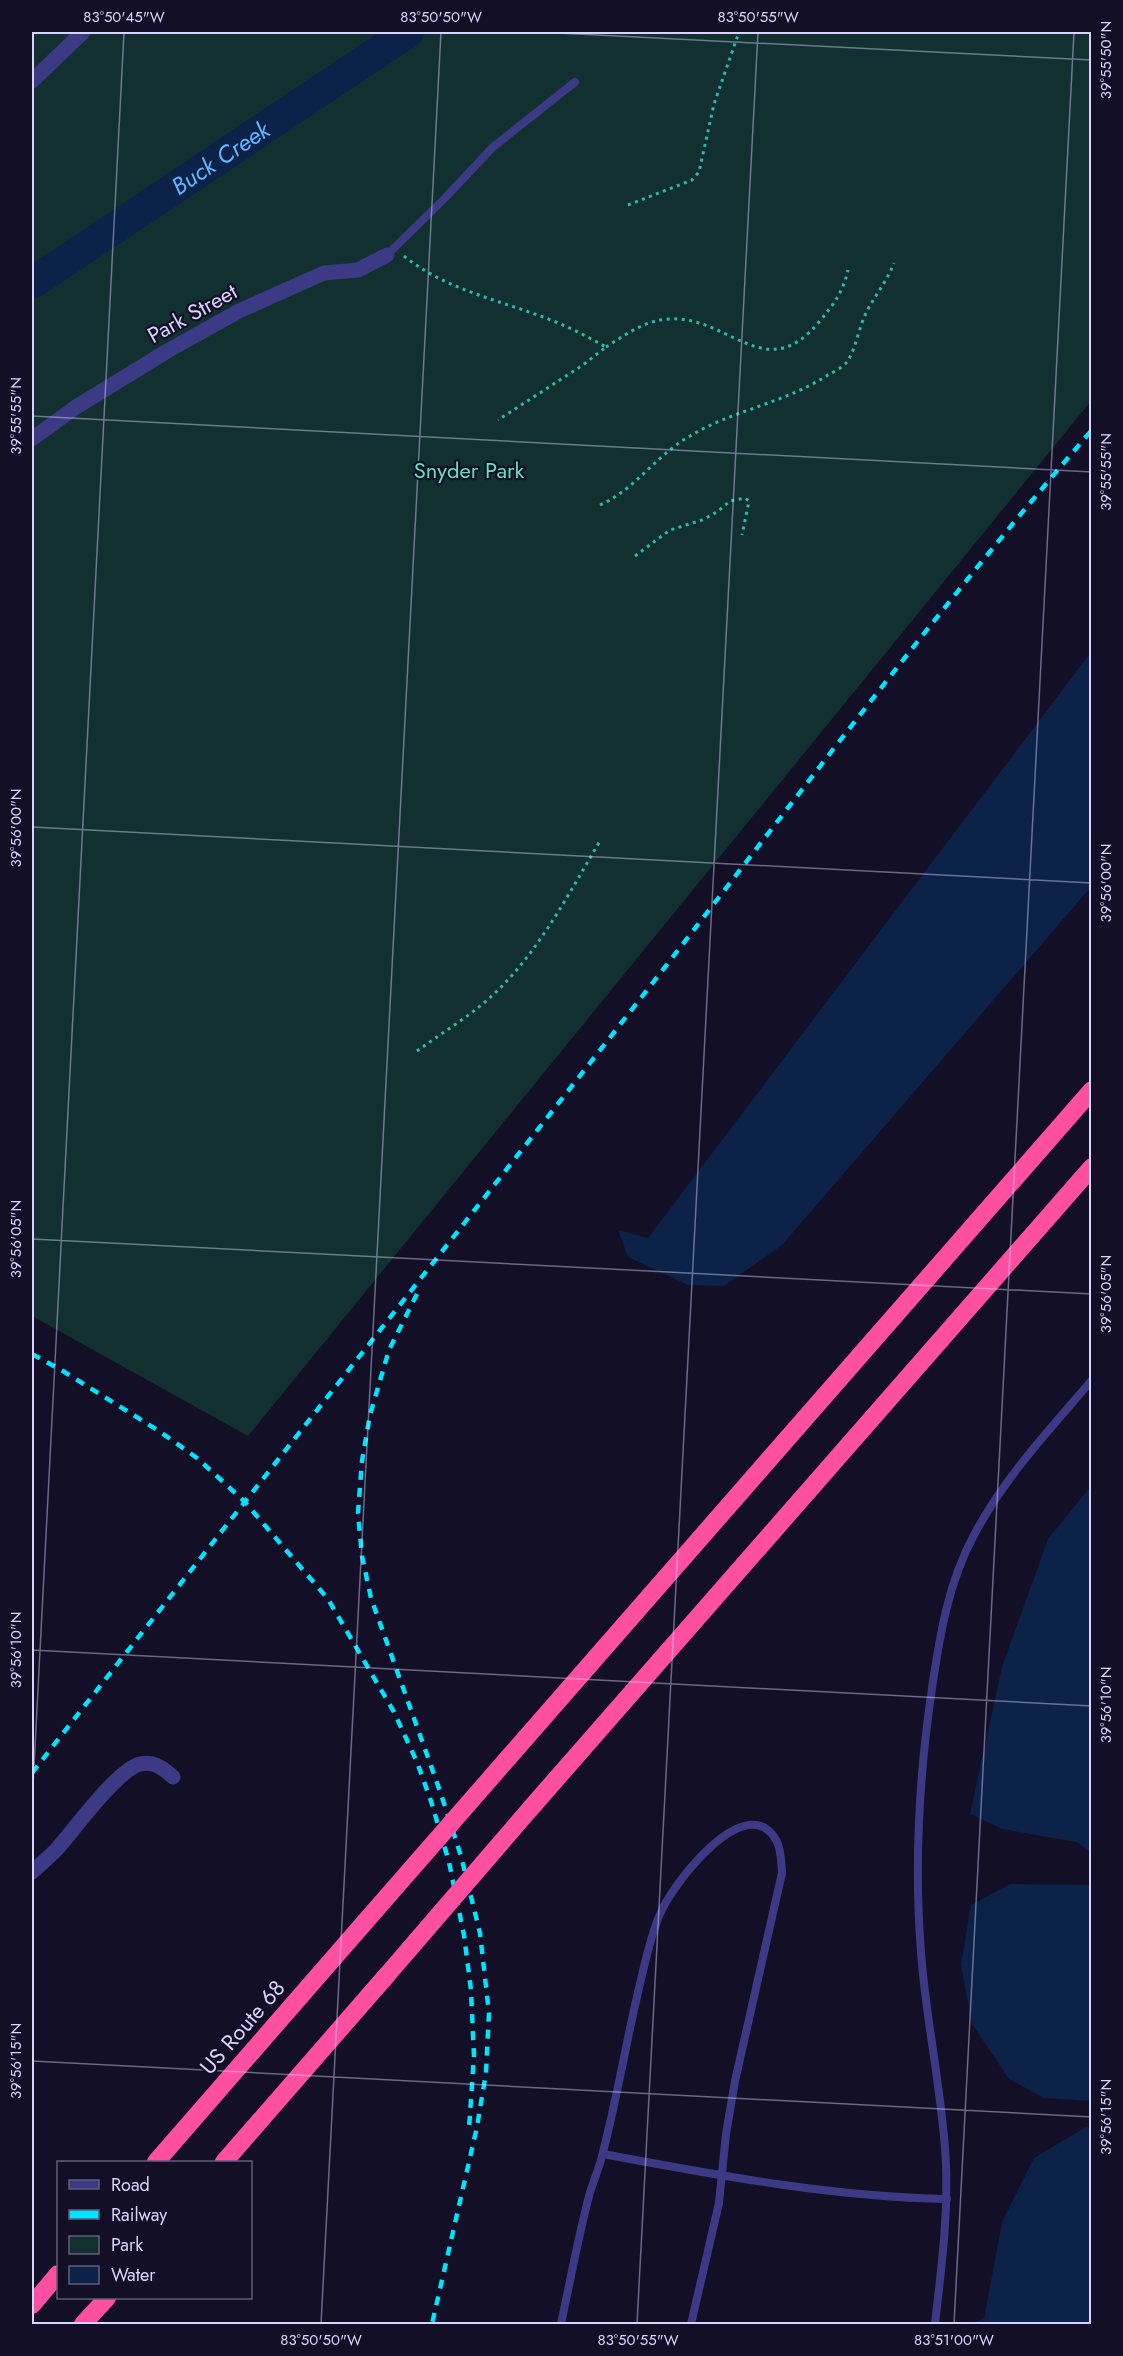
<svg xmlns="http://www.w3.org/2000/svg" width="1123" height="2356" viewBox="0 0 1123 2356" font-family="Jost,sans-serif">
	<rect width="100%" height="100%" fill="#130f26"/>
	<polygon fill="#12302f" points="32,32 1091,32 1091,401 248,1436 32,1316"/>
	<g fill="#0c2248">
		<polygon points="1091,652 1091,887 782,1245 724,1286 688,1285 628,1257 618,1230 648,1238"/>
		<polygon points="1091,1486 1091,1852 1076,1842 1002,1829 970,1814 1002,1667 1048,1539"/>
		<polygon points="1091,1883 1091,2101 1044,2098 1009,2079 972,2024 961,1965 971,1905 1010,1884 1090,1885"/>
		<polygon points="1086,2127 1092,2128 1091,2324 967,2324 984,2319 1002,2222 1034,2158"/>
	</g>
	<g fill="none" stroke-linecap="round" stroke-linejoin="round">
		<path stroke="#0c2248" stroke-width="32" id="s1" d="M32,283L408,32"/>
		<g stroke="#2fb8b0" stroke-width="3" stroke-dasharray="3 4.5" stroke-linecap="butt">
			<polyline points="628,205 692,180 699,172 714,104 739,32"/>
			<path d="M404,256C451,294 512,302 565,326C579,332 593,340 606,347L583,365L498,420"/>
			<path d="M606,347C625,335 645,320 669,319C729,315 765,387 819,322C834,304 843,292 848,270"/>
			<path d="M600,505C636,489 656,455 690,436C733,410 785,403 828,375C834,372 843,367 847,362C856,349 859,326 867,311C876,294 887,281 894,263"/>
			<polyline points="635,556 670,530 702,520 717,512 730,501 745,498 749,501 742,535"/>
			<path d="M417,1051C443,1032 472,1015 495,993C540,950 569,893 600,841"/>
		</g>
		<g stroke="#3d3a85" stroke-width="8">
			<polyline points="387,255 445,198 493,147 575,82"/>
			<path d="M603,2154C717,2175 831,2197 947,2199"/>
			<path d="M561,2324C570,2282 578,2238 589,2196C593,2181 600,2167 603,2152C617,2098 626,2043 639,1988C645,1963 650,1937 660,1914C671,1887 731,1808 765,1828C781,1838 781,1856 782,1873L735,2081L726,2134L719,2203L691,2324"/>
			<path d="M935,2324C941,2271 948,2219 946,2165C943,2094 926,2023 921,1952C914,1864 919,1776 932,1688C940,1635 948,1583 974,1535C1004,1478 1050,1429 1092,1380"/>
		</g>
		<g stroke="#3d3a85" stroke-width="15">
			<polyline points="32,81 83,32"/>
			<polyline points="32,439 76,407 169,350 239,311 324,273 358,270 387,255"/>
			<path d="M32,1872C40,1865 48,1858 56,1850C74,1830 117,1770 140,1764C154,1761 163,1768 173,1777"/>
		</g>
		<g stroke="#ff4fa3" stroke-width="18">
			<polyline points="509,1757 1092,1090"/>
			<polyline points="530,1809 1092,1167"/>
			<polyline points="156,2162 365,1922"/>
			<polyline points="224,2162 387,1975"/>
			<polyline points="32,2305 58,2274"/>
			<polyline points="83,2324 107,2298"/>
		</g>
		<g stroke="#00e5ff" stroke-width="4.5" stroke-dasharray="9 8" stroke-linecap="butt">
			<polyline points="417,1294 389,1350 370,1415 362,1461 358,1513 362,1556 371,1598 441,1794 461,1856 480,1933 489,2013 486,2073 477,2127 432,2324"/>
			<polyline points="32,1354 63,1371 159,1431 197,1458 244,1501 328,1599 394,1712 417,1762 431,1801 449,1862 464,1935 471,1990 474,2056 469,2129"/>
			<path d="M32,1773C233,1516 436,1260 637,1003C787,811 933,614 1092,430"/>
		</g>
		<g stroke="#ff4fa3" stroke-width="18">
			<polyline points="365,1922 509,1757"/>
			<polyline points="387,1975 530,1809"/>
		</g>
	</g>
	<path fill="none" stroke="#d9d4ff" stroke-width="1.5" stroke-opacity="0.45" d="M538,32L1092,60M32,416L1092,472M32,827L1092,883M32,1239L1092,1294M32,1650L1092,1706M32,1805L124,32M32,2061L1092,2117M321,2324L441,32M637,2324L758,32M954,2324L1074,32"/>
	<g text-anchor="middle" dominant-baseline="central" stroke-width="4.5" stroke-linejoin="round" paint-order="stroke">
		<g font-size="22" fill="#d9d4ff" stroke="#130f26">
			<text transform="translate(192 313) rotate(-29)">Park Street</text>
			<text transform="translate(242 2027) rotate(-49)">US Route 68</text>
		</g>
		<g font-size="22" fill="#5fe0c0" stroke="#130f26">
			<text x="469" y="470">Snyder Park</text>
		</g>
		<g font-size="24" font-style="italic" fill="#62b6ff" stroke="#130f26">
			<text stroke="none"><textPath href="#s1" startOffset="226">Buck Creek</textPath></text>
		</g>
	</g>
	<rect width="1123" height="2356" fill="none" stroke="#130f26" stroke-width="66"/>
	<rect x="57" y="2161" width="195" height="138" fill="#130f26" stroke="#625e7d" stroke-width="1.5"/>
	<rect x="69" y="2180" width="30" height="9" fill="#3d3a85" stroke="#625e7d" stroke-width="1.5"/>
	<text x="111" y="2191" font-size="18" fill="#d9d4ff">Road</text>
	<rect x="69" y="2210" width="30" height="9" fill="#00e5ff" stroke="#625e7d" stroke-width="1.5"/>
	<text x="111" y="2221" font-size="18" fill="#d9d4ff">Railway</text>
	<rect x="69" y="2236" width="30" height="18" fill="#12302f" stroke="#625e7d" stroke-width="1.5"/>
	<text x="111" y="2251" font-size="18" fill="#d9d4ff">Park</text>
	<rect x="69" y="2266" width="30" height="18" fill="#0c2248" stroke="#625e7d" stroke-width="1.5"/>
	<text x="111" y="2281" font-size="18" fill="#d9d4ff">Water</text>
	<rect x="33" y="33" width="1057" height="2290" fill="none" stroke="#d9d4ff" stroke-width="2"/>
	<g font-size="15" text-anchor="middle" fill="#d9d4ff">
		<text x="124" y="22">83°50'45"W</text>
		<text x="441" y="22">83°50'50"W</text>
		<text x="758" y="22">83°50'55"W</text>
		<text transform="translate(1106 60) rotate(-90)" y="5">39°55'50"N</text>
		<text transform="translate(16 416) rotate(-90)" y="5">39°55'55"N</text>
		<text transform="translate(1106 472) rotate(-90)" y="5">39°55'55"N</text>
		<text transform="translate(16 828) rotate(-90)" y="5">39°56'00"N</text>
		<text transform="translate(1106 883) rotate(-90)" y="5">39°56'00"N</text>
		<text transform="translate(16 1239) rotate(-90)" y="5">39°56'05"N</text>
		<text transform="translate(1106 1294) rotate(-90)" y="5">39°56'05"N</text>
		<text transform="translate(16 1650) rotate(-90)" y="5">39°56'10"N</text>
		<text transform="translate(1106 1705) rotate(-90)" y="5">39°56'10"N</text>
		<text transform="translate(16 2061) rotate(-90)" y="5">39°56'15"N</text>
		<text transform="translate(1106 2117) rotate(-90)" y="5">39°56'15"N</text>
		<text x="321" y="2345">83°50'50"W</text>
		<text x="638" y="2345">83°50'55"W</text>
		<text x="954" y="2345">83°51'00"W</text>
	</g>
</svg>
